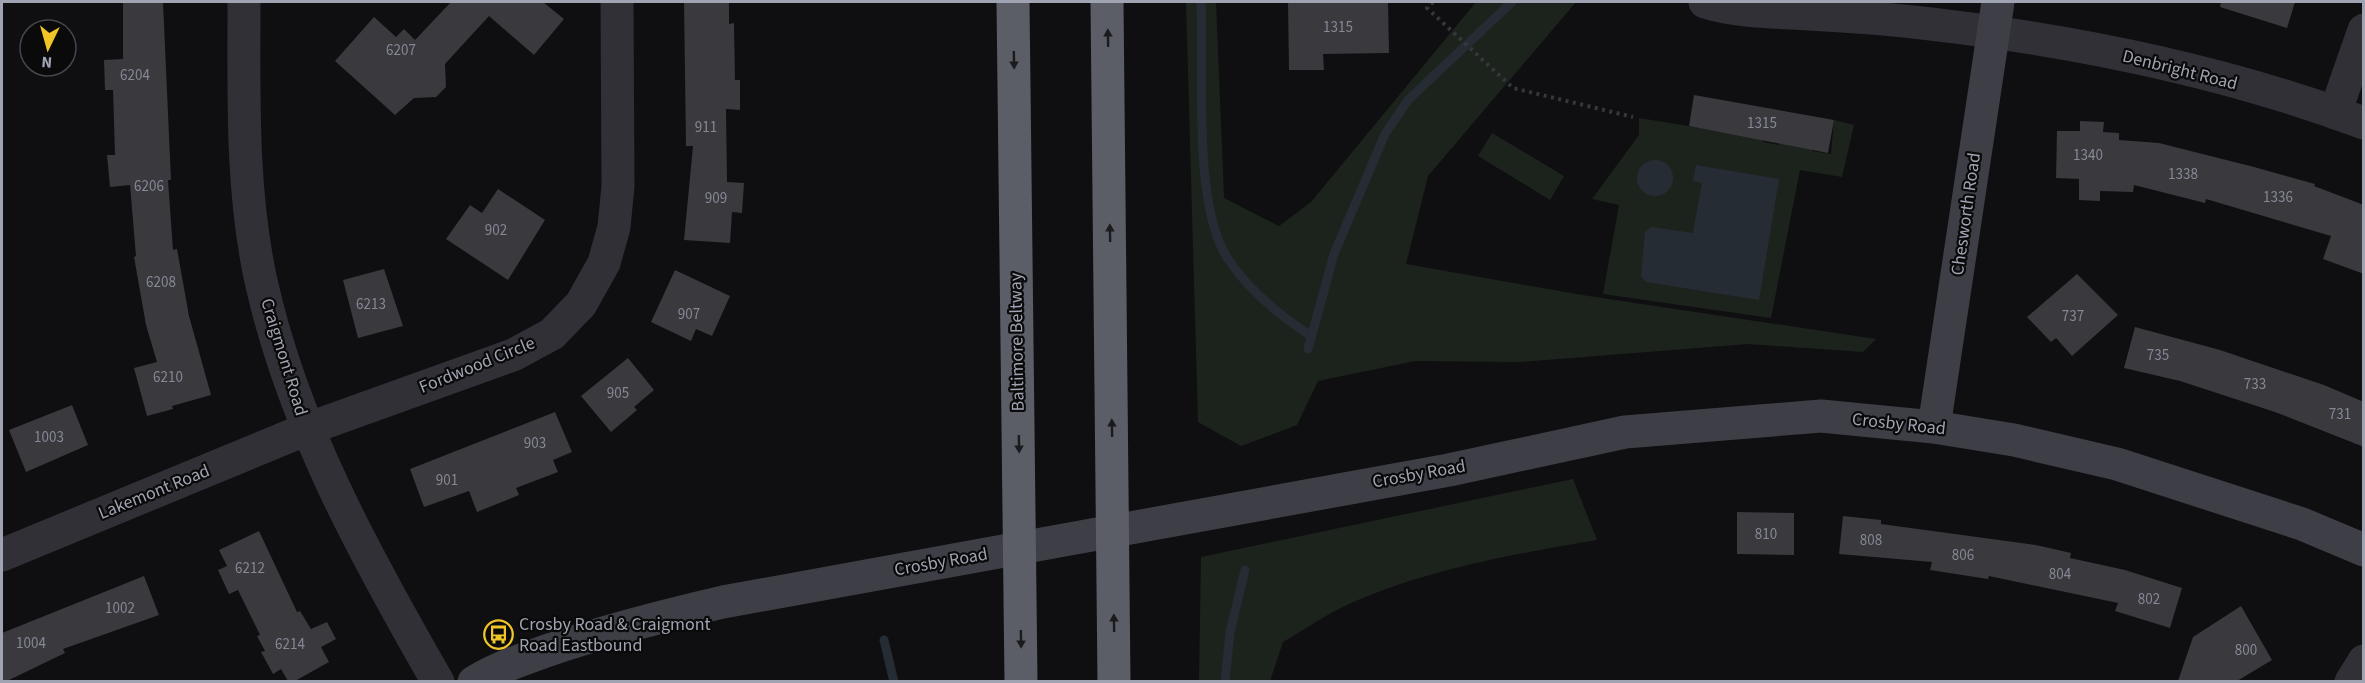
<svg xmlns="http://www.w3.org/2000/svg" width="2365" height="683" viewBox="0 0 2365 683" font-family="'Source Sans 3',sans-serif">
	<rect width="100%" height="100%" fill="#0f0f11"/>
	<g fill="#1c231d">
		<polygon points="1186,2 1216,2 1224,198 1279,226 1311,202 1476,2 1576,2 1428,176 1406,264 1582,295 1876,339 1863,352 1748,344 1520,362 1415,361 1318,381 1297,425 1241,446 1198,422"/>
		<polygon points="1639,118 1763,138 1763,142 1779,145 1780,141 1813,147 1812,151 1831,154 1834,120 1854,125 1842,177 1800,170 1771,318 1603,294 1619,205 1592,199 1639,135"/>
		<polygon points="1492,133 1564,176 1550,200 1478,156"/>
		<path d="M1573,479L1597,540C1514,554 1424,570 1347,605C1325,615 1304,630 1283,642L1270,681H1199L1201,557Z"/>
	</g>
	<g fill="#262c34">
		<circle cx="1655" cy="178" r="18"/>
		<polygon points="1696,165 1779,179 1759,300 1646,282 1641,276 1645,232 1651,227 1693,233 1702,183 1693,181"/>
	</g>
	<g fill="none" stroke-linecap="round" stroke-linejoin="round">
		<g stroke="#262c34" stroke-width="9">
			<path d="M1201,2C1204,69 1192,205 1228,259C1249,291 1279,315 1311,336"/>
			<polyline points="1308,349 1334,254 1385,134 1408,100 1512,2"/>
			<polyline points="884,640 894,682"/>
			<polyline points="1225,682 1230,632 1245,570"/>
		</g>
	</g>
	<g fill="#39393e">
		<polygon points="123,2 163,2 171,180 168,180 173,250 177,249 189,316 211,395 172,406 173,409 147,416 134,368 157,362 146,325 134,257 136,256 130,185 110,187 107,155 115,155 113,90 105,90 104,60 123,59"/>
		<polygon points="451,2 543,2 564,19 534,55 489,16 445,64 446,87 436,97 414,98 395,115 335,61 374,17 396,37 404,29 415,40"/>
		<polygon points="684,2 729,2 729,24 734,23 735,80 740,80 740,110 726,109 727,182 744,183 742,213 732,212 730,243 684,240 693,146 686,146"/>
		<polygon points="1288,2 1388,2 1389,53 1323,54 1324,70 1289,70"/>
		<polygon points="2221,2 2295,2 2287,28 2220,7"/>
		<polygon points="1694,95 1834,120 1828,153 1689,126"/>
		<polygon points="2080,121 2104,122 2103,132 2119,133 2119,140 2159,143 2254,167 2315,184 2314,186 2364,205 2364,274 2323,259 2331,236 2206,199 2205,203 2134,185 2133,192 2100,191 2100,201 2079,200 2079,179 2056,178 2057,131 2080,131"/>
		<polygon points="498,189 545,220 508,280 446,239 470,205 482,213"/>
		<polygon points="384,269 403,326 358,338 343,280"/>
		<polygon points="675,270 730,296 712,336 696,329 691,341 651,322"/>
		<polygon points="2077,274 2118,315 2072,356 2056,338 2051,342 2027,317"/>
		<polygon points="2135,327 2220,350 2324,385 2364,402 2364,447 2275,412 2180,381 2124,368"/>
		<polygon points="628,358 654,390 634,407 637,410 611,432 581,396"/>
		<polygon points="72,405 88,445 26,472 9,430"/>
		<polygon points="555,412 572,452 553,460 558,472 516,488 519,495 477,512 469,491 424,507 410,469"/>
		<polygon points="1737,512 1794,513 1794,555 1737,554"/>
		<polygon points="1843,516 1881,520 1881,524 2036,545 2071,553 2070,558 2125,570 2182,588 2170,628 2115,611 2118,603 1989,576 1988,579 1930,570 1932,562 1839,554"/>
		<polygon points="259,531 297,612 300,611 311,629 327,622 336,639 321,647 329,662 295,681 288,681 281,669 273,674 261,652 265,651 257,636 260,635 238,590 229,594 218,570 227,566 219,550"/>
		<polygon points="144,576 159,615 63,649 65,653 7,681 2,681 2,633"/>
		<polygon points="2241,606 2272,660 2237,681 2178,681 2193,637"/>
	</g>
	<g fill="none" stroke-linecap="round" stroke-linejoin="round">
		<polyline stroke="#36373d" stroke-width="4" stroke-dasharray="3 4.5" stroke-linecap="butt" points="1433,2 1427,8 1513,88 1633,117"/>
		<g stroke="#303036" stroke-width="33">
			<path d="M244,2C244,94 241,190 261,281C293,425 365,555 438,682"/>
			<path d="M1705,2C1737,12 1775,12 1809,14C1849,16 1890,19 1931,24C2077,41 2225,71 2364,123"/>
			<polyline points="2335,113 2364,30"/>
			<polyline points="2,555 307,429 513,355 552,334 581,304 604,263 614,227 618,186 617,2"/>
			<polyline points="2351,682 2364,661"/>
		</g>
		<g stroke="#3e3f46" stroke-width="33">
			<polyline points="1934,427 1998,2"/>
			<path d="M474,682C497,668 521,660 546,651C604,631 663,616 723,602L1449,470L1625,432L1821,416L1934,427L2014,440L2117,464L2302,524L2364,550"/>
		</g>
		<g stroke="#5c5e67" stroke-width="33">
			<polyline points="1013,2 1021,682"/>
			<polyline points="1107,2 1114,682"/>
		</g>
	</g>
	<defs><path id="oneway-solid" d="M-6-.8H1V-3.2L6.5 0L1 3.2V.8H-6Z" transform="scale(1.5)"/></defs>
	<g fill="#1a1b1d">
		<use href="#oneway-solid" transform="translate(1108 38) rotate(-91)"/>
		<use href="#oneway-solid" transform="translate(1014 60) rotate(89)"/>
		<use href="#oneway-solid" transform="translate(1110 233) rotate(-91)"/>
		<use href="#oneway-solid" transform="translate(1112 428) rotate(-91)"/>
		<use href="#oneway-solid" transform="translate(1019 444) rotate(89)"/>
		<use href="#oneway-solid" transform="translate(1114 623) rotate(-91)"/>
		<use href="#oneway-solid" transform="translate(1021 639) rotate(89)"/>
	</g>
	<defs>
		<symbol id="bus-ring" viewBox="-11 -11 22 22"><circle r="9.5" fill="#0a0a0b" stroke="#f2c526" stroke-width="1.5"/><path d="M-5-6H5V4H4V6H2V4H-2V6H-4V4H-5ZM-3.5-4V0h7V-4ZM-3.5 1.2v1.5H-2V1.2ZM2 1.2v1.5H3.5V1.2Z" fill="#f2c526"/></symbol>
	</defs>
	<g fill-rule="evenodd">
		<use href="#bus-ring" x="482" y="618" width="33" height="33"/>
	</g>
	<g text-anchor="middle" dominant-baseline="central" stroke-width="4.5" stroke-linejoin="round" paint-order="stroke">
		<g font-size="15" fill="#868895">
			<text x="1338" y="27">1315</text>
			<text x="401" y="50">6207</text>
			<text x="135" y="75">6204</text>
			<text x="1762" y="123">1315</text>
			<text x="706" y="127">911</text>
			<text x="2088" y="155">1340</text>
			<text x="2183" y="174">1338</text>
			<text x="149" y="186">6206</text>
			<text x="2278" y="197">1336</text>
			<text x="716" y="198">909</text>
			<text x="496" y="230">902</text>
			<text x="161" y="282">6208</text>
			<text x="371" y="304">6213</text>
			<text x="689" y="314">907</text>
			<text x="2073" y="316">737</text>
			<text x="2158" y="355">735</text>
			<text x="168" y="377">6210</text>
			<text x="2255" y="384">733</text>
			<text x="618" y="393">905</text>
			<text x="2340" y="414">731</text>
			<text x="49" y="437">1003</text>
			<text x="535" y="443">903</text>
			<text x="447" y="480">901</text>
			<text x="1766" y="534">810</text>
			<text x="1871" y="540">808</text>
			<text x="1963" y="555">806</text>
			<text x="250" y="568">6212</text>
			<text x="2060" y="574">804</text>
			<text x="2149" y="599">802</text>
			<text x="120" y="608">1002</text>
			<text x="31" y="643">1004</text>
			<text x="290" y="644">6214</text>
			<text x="2246" y="650">800</text>
		</g>
		<g font-size="18" fill="#a0a3b2" stroke="#0a0a0b">
			<text transform="translate(2180 70) rotate(14)">Denbright Road</text>
			<text transform="translate(1966 214) rotate(-82)">Chesworth Road</text>
			<text transform="translate(1017 342) rotate(-91)">Baltimore Beltway</text>
			<text transform="translate(284 357) rotate(73)">Craigmont Road</text>
			<text transform="translate(477 365) rotate(-22)">Fordwood Circle</text>
			<text transform="translate(1899 424) rotate(6)">Crosby Road</text>
			<text transform="translate(1419 474) rotate(-10)">Crosby Road</text>
			<text transform="translate(154 492) rotate(-22)">Lakemont Road</text>
			<text transform="translate(941 562) rotate(-10)">Crosby Road</text>
		</g>
		<g font-size="18" fill="#a0a3b2" stroke="#0a0a0b" text-anchor="start">
			<text x="519" y="624">Crosby Road &amp; Craigmont<tspan x="519" dy="21">Road Eastbound</tspan></text>
		</g>
	</g>
	<rect width="2365" height="683" fill="none" stroke="#a0a3b2" stroke-width="6"/>
	<g transform="translate(48 48) rotate(185)"><circle r="28" fill="#0a0a0b" stroke="#46474e" stroke-width="1.5"/>
	<path d="M0-4.5L10 22L0 15L-10 22Z" fill="#f2c526"/>
	<text y="-9" font-size="16" font-weight="bold" text-anchor="middle" fill="#a0a3b2">N</text>
	</g>
</svg>
